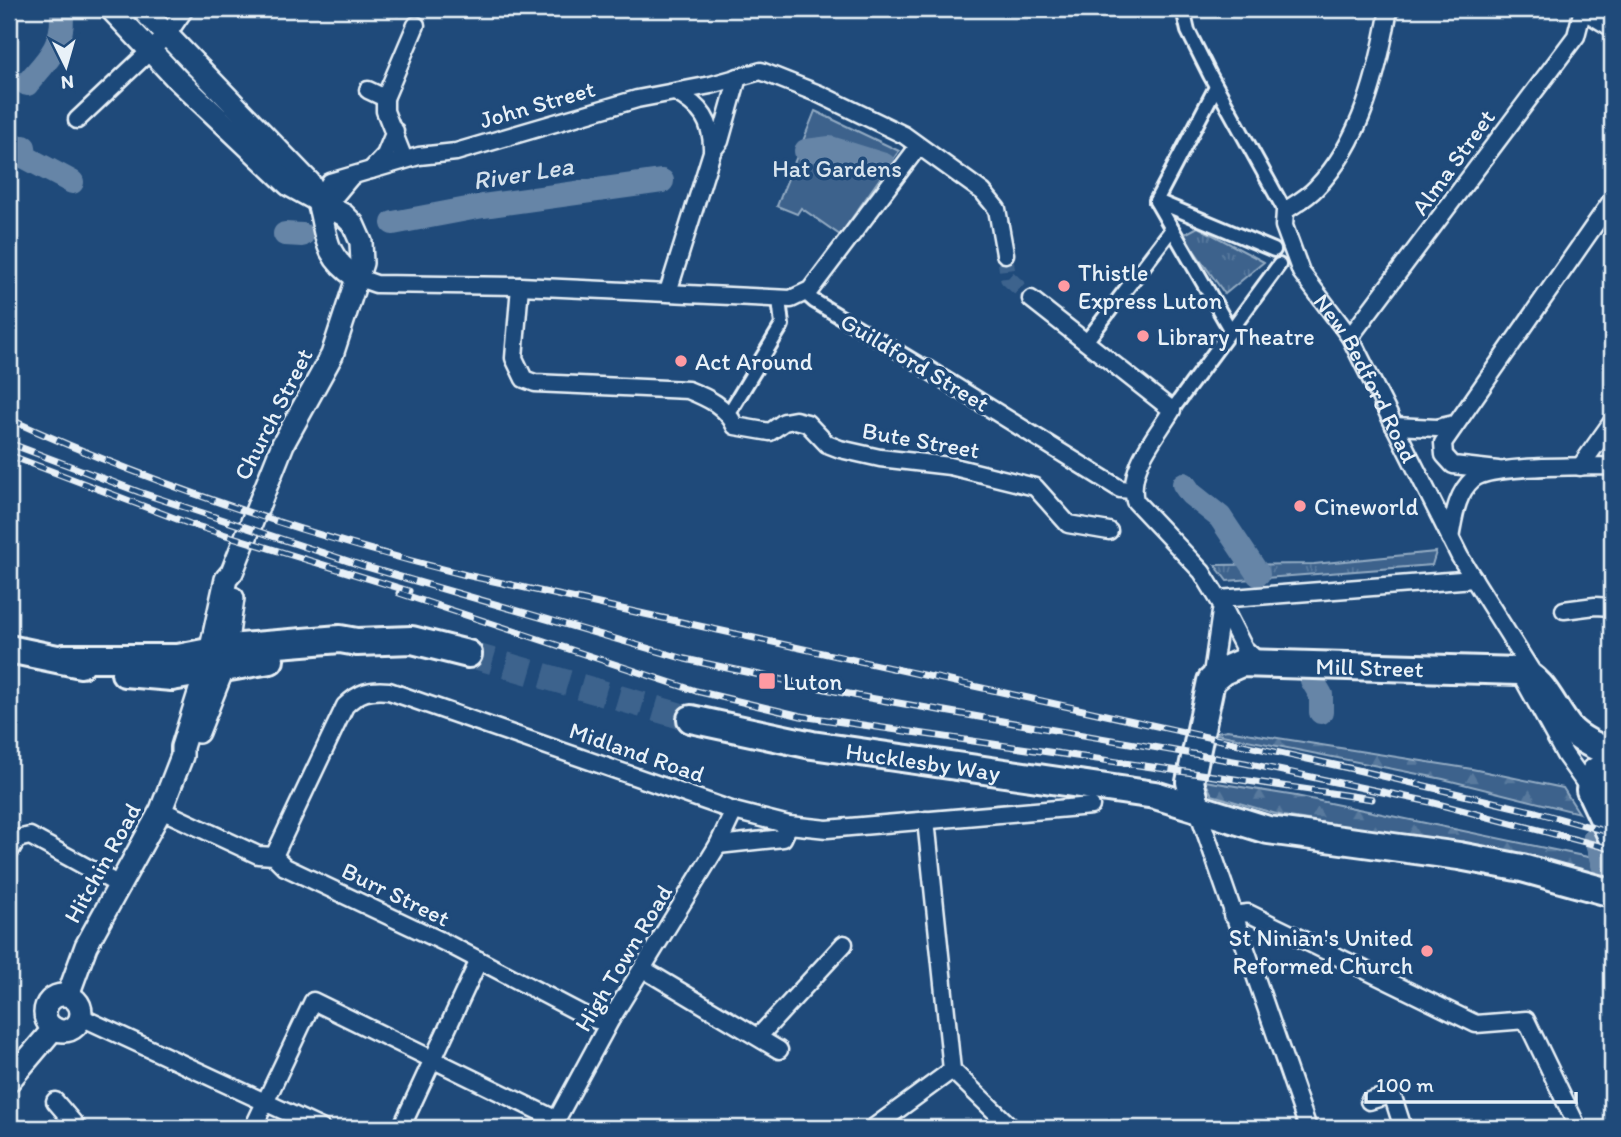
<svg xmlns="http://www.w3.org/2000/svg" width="1621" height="1137" viewBox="0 0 1621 1137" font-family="Itim,sans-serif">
	<defs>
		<pattern id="grass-tufts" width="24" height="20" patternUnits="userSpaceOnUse" patternTransform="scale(1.75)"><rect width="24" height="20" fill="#3c628c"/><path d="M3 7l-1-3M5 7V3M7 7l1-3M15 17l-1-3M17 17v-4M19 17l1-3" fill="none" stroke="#58799d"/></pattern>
		<pattern id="forest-firs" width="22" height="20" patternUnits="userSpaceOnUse" patternTransform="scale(1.75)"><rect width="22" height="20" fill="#3c628c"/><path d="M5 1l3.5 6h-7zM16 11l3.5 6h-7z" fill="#58799d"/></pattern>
	</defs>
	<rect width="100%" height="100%" fill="#1f4a7a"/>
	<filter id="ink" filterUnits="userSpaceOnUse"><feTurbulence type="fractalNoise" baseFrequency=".0143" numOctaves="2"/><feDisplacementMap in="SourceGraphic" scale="14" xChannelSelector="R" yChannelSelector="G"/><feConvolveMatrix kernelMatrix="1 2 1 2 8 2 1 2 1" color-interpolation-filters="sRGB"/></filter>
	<g filter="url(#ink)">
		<g fill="url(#grass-tufts)" stroke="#92aac2" stroke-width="2">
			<polygon points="1198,227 1264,262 1225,294 1183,235"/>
			<polygon points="1436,552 1432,565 1227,581 1215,565 1314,564"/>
		</g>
		<g fill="url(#forest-firs)" stroke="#92aac2" stroke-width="2">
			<polygon points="1227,730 1472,769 1563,788 1579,813 1443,779 1212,733"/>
			<polygon points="1205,781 1296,796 1607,861 1612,872 1612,883 1463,845 1283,816 1212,795"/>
		</g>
		<polygon fill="#3c628c" stroke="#92aac2" stroke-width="2" points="815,111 899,151 840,235 801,208 797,214 777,206"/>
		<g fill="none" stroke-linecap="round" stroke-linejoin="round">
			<g stroke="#6685a7" stroke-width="24">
				<path d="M27,84C46,61 63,47 62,16"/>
				<polyline points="24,147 25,157 72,182"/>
				<polyline points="806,151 830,148 884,165"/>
				<polyline points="393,223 483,206 662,181"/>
				<polyline points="285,234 302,235"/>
				<polyline points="1184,484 1191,494 1220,517 1258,574"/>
				<polyline points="1312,680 1321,695 1321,712"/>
				<polyline points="1595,837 1607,878"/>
			</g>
			<polyline stroke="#3d638d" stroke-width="12" stroke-dasharray="12 6" stroke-linecap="butt" points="393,15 396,9"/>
			<polyline stroke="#3d638d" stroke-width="16" stroke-dasharray="16 8" stroke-linecap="butt" points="1005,254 1008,278 1031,299"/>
			<polyline stroke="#3d638d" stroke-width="26" stroke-dasharray="26 13" stroke-linecap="butt" points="468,654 691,719"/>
			<defs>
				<g id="pedestrian">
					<polyline points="1183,9 1188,31 1210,75 1285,211"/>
					<polyline points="1156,201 1231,331"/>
					<polyline points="1156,201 1216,87"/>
					<polyline points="1157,201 1274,250"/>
					<polyline points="806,294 814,301 927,369"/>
					<polyline points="1085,343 1172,229"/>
					<polyline points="1172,410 1279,265"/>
					<polyline points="729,413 782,325 779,299"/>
				</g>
				<g id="minor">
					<path id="s1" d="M1389,9C1378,71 1362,141 1316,188C1308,197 1295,204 1285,211L1284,226L1301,272L1350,337L1460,557L1534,675"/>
					<polyline points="1584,11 1612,28"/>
					<polyline points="368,90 385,98"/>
					<polyline points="77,120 167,35 185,9"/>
					<polyline points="713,150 720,141 738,77"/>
					<polyline points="401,161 402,154 385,111 385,98 416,25"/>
					<polyline points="371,170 385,155 395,131"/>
					<polyline points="319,200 330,182 419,156 456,152 637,99 711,85 761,71 819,94 904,135 983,192 997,209 1005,254"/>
					<polyline points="319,200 336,195 351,177"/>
					<polyline points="356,277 376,284 520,286 791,299 810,290 918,147"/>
					<path d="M520,286L514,358L524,379L535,383L688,390C708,398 726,406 735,426L770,432L784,422L795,420L807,423L827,444L840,449L880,458L950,466L1035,487L1068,524L1109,531"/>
					<path d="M668,292L712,152C713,122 701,106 675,92"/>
					<path d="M1031,299L1172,410C1156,437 1127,468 1135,501L1202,572L1222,605L1211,681"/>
					<polyline points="1350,337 1576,36 1583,9"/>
					<polyline points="927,369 1120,489 1132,490"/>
					<polyline points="1394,426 1437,428 1454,424"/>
					<polyline points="1580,467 1612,422"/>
					<polyline points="1498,470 1453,465 1444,455 1443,443 1612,200"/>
					<path d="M1450,538C1454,517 1456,494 1473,479C1491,464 1585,467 1612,466"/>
					<polyline points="1219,599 1474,579"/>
					<polyline points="1222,605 1244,648 1260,663"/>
					<polyline points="1564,610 1595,606 1612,607"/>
					<polyline points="1525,682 1565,755 1590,790"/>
					<polyline points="1197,808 1308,1128"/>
					<polyline points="161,810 258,855 274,856 285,867 448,944 580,1013 596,1020 611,1019"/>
					<polyline points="926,820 952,1070 1012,1128"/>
					<polyline points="718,845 783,838 789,825"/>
					<polyline points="9,853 17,839 30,836 121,886"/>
					<path d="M274,856L345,706C359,692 370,689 389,691L734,811L789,825L827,829L1091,806"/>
					<polyline points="1232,915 1248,913 1476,1024 1526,1020 1578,1128"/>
					<polyline points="643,969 779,1050"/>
					<polyline points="81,1017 321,1128"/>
					<polyline points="759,1036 844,944"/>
					<polyline points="55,1101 78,1128"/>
					<polyline points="1369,1101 1392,1094 1403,1128"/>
					<polyline points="253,1128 313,1001 557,1120"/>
					<polyline points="401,1128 479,960"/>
					<polyline points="552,1128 611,1019 718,845 734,811"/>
					<polyline points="873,1128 952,1070"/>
				</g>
				<g id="tertiary">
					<path d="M142,9L309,182C331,218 314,251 356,277"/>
					<polyline points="198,732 223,669 233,598"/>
					<polyline points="68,995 86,946 161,810 182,756 182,747 206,671 226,579 232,572 283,444 332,355 362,263 361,242 353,224 344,215 289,185 176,78 111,9"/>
					<circle cx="63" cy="1013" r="18"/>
					<polyline points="9,1081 54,1028"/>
				</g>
				<g id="trunk">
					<polyline points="9,649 81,664"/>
					<polyline points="64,658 178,658 229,648 340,639 357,642 412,640 468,654"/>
					<polyline points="125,673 172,677 270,660"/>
					<path id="s2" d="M691,719L812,745L1155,795L1268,830L1459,856L1522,868L1612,893"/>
					<polyline points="1612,761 1595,772 1590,790 1612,837"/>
					<path id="s3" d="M1197,808L1190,782L1211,681L1223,671L1241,663L1519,671C1543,678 1553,709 1569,728C1580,740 1597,747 1612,753"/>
				</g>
			</defs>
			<use href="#pedestrian" stroke="#e8f1f8" stroke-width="18"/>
			<use href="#minor" stroke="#e8f1f8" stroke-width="21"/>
			<use href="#tertiary" stroke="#e8f1f8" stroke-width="26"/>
			<use href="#trunk" stroke="#e8f1f8" stroke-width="32"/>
			<use href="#pedestrian" stroke="#1f4a7a" stroke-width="12"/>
			<use href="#minor" stroke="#1f4a7a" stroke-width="16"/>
			<use href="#tertiary" stroke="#1f4a7a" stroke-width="21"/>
			<use href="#trunk" stroke="#1f4a7a" stroke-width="26"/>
			<defs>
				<g id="rail">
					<path d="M9,419C157,486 309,536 466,575L1353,769L1536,812L1612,833"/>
					<polyline points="9,443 139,492 363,566 685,659 858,696 1245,763 1430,802 1612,849"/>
					<polyline points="9,455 190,524 409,591"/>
					<polyline points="399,593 696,691 801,716 1372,799"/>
				</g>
			</defs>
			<use href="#rail" stroke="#e8f1f8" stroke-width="7"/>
			<use href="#rail" stroke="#1f4a7a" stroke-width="4.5" stroke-dasharray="13" stroke-linecap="butt"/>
		</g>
	</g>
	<g fill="#ff9aa2" stroke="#1f4a7a" stroke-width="2.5">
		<circle cx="1064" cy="286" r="7"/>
		<circle cx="1143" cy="336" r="7"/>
		<circle cx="681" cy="361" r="7"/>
		<circle cx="1300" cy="506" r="7"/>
		<rect x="758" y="672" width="18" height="18" rx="3.5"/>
		<circle cx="1427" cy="951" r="7"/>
	</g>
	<g text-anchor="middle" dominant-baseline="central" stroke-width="7" stroke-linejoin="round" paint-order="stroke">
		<g font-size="24" fill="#e8f1f8" stroke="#1f4a7a">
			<text transform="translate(537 104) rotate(-16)">John Street</text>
			<text transform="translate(1453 162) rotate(-54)">Alma Street</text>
			<text transform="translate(915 362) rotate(31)">Guildford Street</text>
			<text stroke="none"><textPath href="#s1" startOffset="424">New Bedford Road</textPath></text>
			<text transform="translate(273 414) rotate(-63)">Church Street</text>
			<text transform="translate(921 440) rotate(10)">Bute Street</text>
			<text stroke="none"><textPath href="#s3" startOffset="294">Mill Street</textPath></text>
			<text transform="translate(637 752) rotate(19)">Midland Road</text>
			<text stroke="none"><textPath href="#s2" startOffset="236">Hucklesby Way</textPath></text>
			<text transform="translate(102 863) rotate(-61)">Hitchin Road</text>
			<text transform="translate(396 894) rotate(26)">Burr Street</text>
			<text transform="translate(623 958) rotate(-59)">High Town Road</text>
		</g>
		<g font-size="24" fill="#d7e3ed" stroke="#1f4a7a">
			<text x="837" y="168">Hat Gardens</text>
		</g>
		<g font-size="24" fill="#e8f1f8" stroke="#1f4a7a" text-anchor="start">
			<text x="1078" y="272">Thistle<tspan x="1078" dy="28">Express Luton</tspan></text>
			<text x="1157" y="336">Library Theatre</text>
			<text x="695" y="361">Act Around</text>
			<text x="1314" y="506">Cineworld</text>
			<text x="783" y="681">Luton</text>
			<text x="1413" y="937" text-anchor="end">St Ninian's United<tspan x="1413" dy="28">Reformed Church</tspan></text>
		</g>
		<g font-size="26" font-style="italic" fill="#d4e1ec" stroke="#1f4a7a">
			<text transform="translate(523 173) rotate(-9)">River Lea</text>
		</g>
	</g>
	<rect width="1621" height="1137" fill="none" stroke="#1f4a7a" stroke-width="35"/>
	<rect x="18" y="18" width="1586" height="1102" fill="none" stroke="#e8f1f8" stroke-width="2.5" filter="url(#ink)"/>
	<g transform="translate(66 66) rotate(175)" stroke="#1f4a7a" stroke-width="5" paint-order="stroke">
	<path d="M0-5L12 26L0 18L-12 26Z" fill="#e8f1f8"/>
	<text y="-10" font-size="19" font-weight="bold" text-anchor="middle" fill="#e8f1f8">N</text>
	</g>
	<path d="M1366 1092v10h210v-10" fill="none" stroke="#e8f1f8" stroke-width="3.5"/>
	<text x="1376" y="1092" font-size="21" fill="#e8f1f8" stroke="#1f4a7a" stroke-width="5" paint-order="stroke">100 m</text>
</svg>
